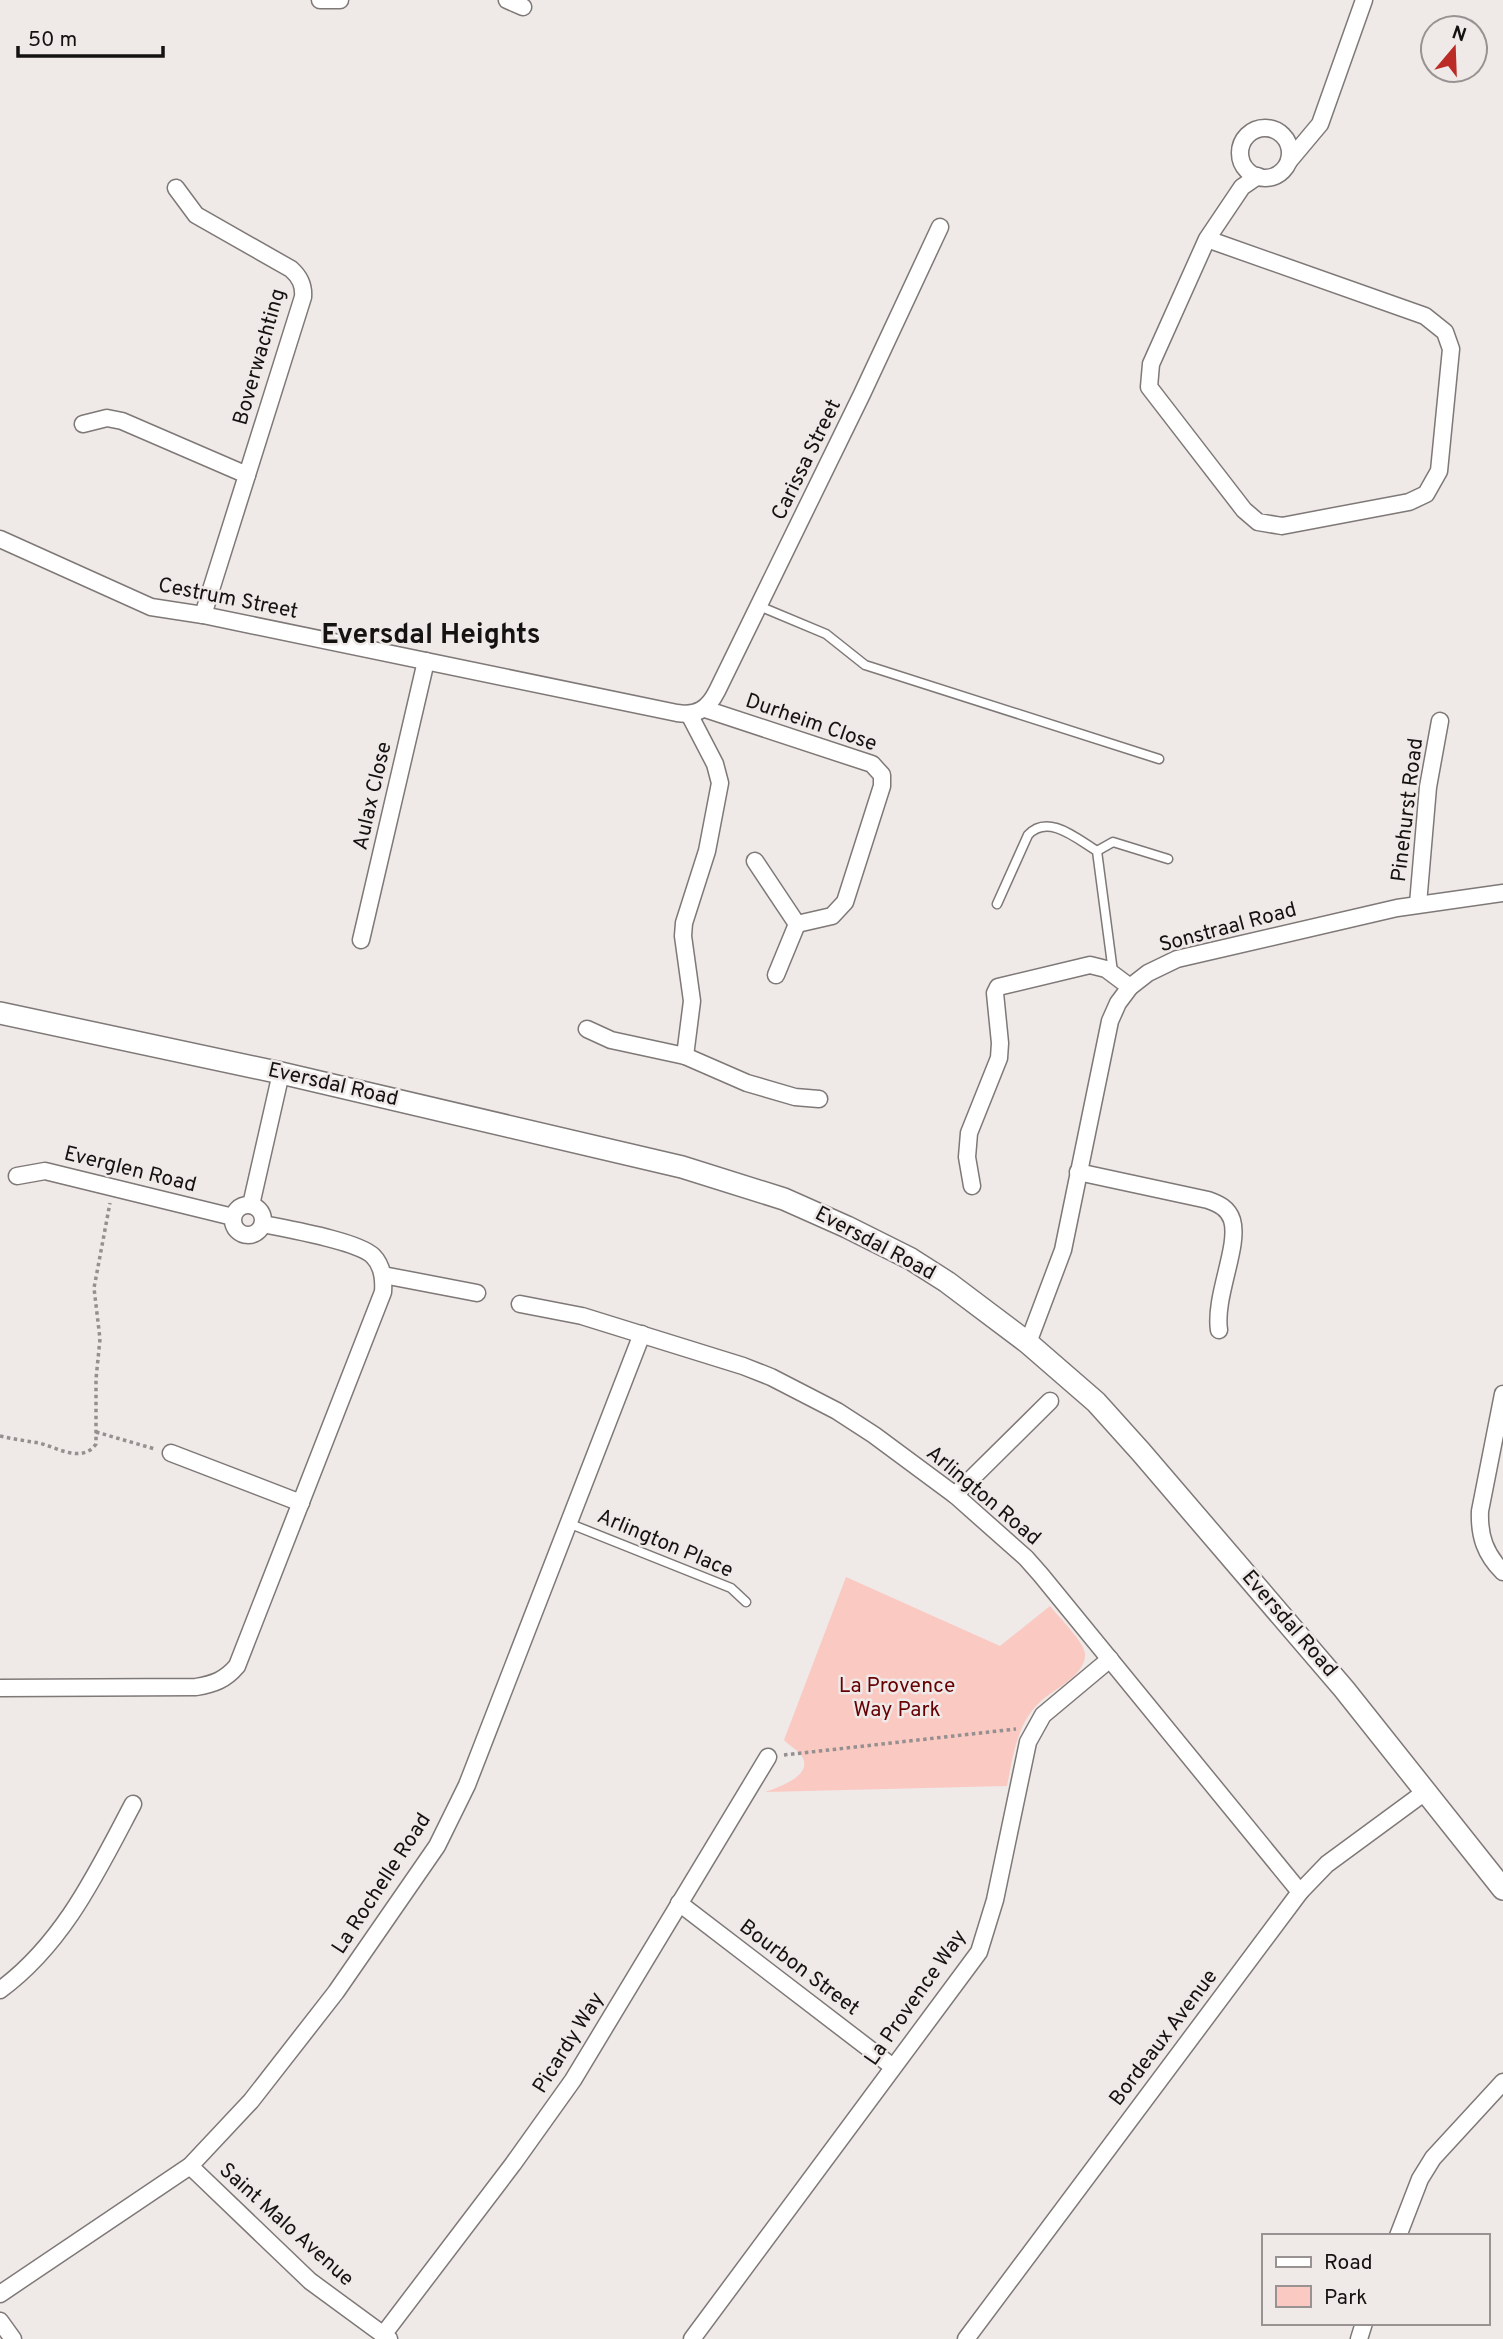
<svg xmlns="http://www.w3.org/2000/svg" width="1503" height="2339" viewBox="0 0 1503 2339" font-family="Overpass,sans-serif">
	<rect width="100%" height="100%" fill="#efe9e8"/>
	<path fill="#fac9c2" d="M846,1577L1000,1646L1050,1606C1058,1616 1085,1643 1085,1654C1086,1675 1054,1689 1041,1701C1017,1722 1013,1756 1007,1786L765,1792C777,1788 816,1775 801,1755C797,1749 789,1746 784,1740Z"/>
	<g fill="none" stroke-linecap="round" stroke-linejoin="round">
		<defs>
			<g id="service">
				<polyline points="759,606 826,634 865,665 1159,759"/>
				<polyline points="1097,851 1113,842 1168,859"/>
				<path d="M997,904L1028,835C1048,813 1077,839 1097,851L1113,972"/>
				<polyline points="568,1523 731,1588 746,1602"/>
			</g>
			<g id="minor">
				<polyline points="320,0 340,0"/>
				<polyline points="507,0 523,7"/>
				<circle cx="1265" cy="153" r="25"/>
				<polyline points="1289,161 1320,124 1364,0"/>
				<path d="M176,188L196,215L291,269C300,277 304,285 303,297L203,615"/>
				<polyline points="1207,239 1425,316 1445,332 1451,349 1439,471 1426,494 1409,502 1282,526 1258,522 1244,510 1149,387 1151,364 1207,239 1242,187 1258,176"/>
				<polyline points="83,424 107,418 122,421 247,475"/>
				<path d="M0,539L151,607L203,615L677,713C697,716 708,709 717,691L862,394L940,227"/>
				<polyline points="705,709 872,764 882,775 882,786 845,902 832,916 797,924 755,861"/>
				<polyline points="1418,904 1428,787 1440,721"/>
				<polyline points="361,940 426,661"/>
				<polyline points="776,975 797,924"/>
				<polyline points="587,1029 611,1040 685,1056 747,1083 795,1097 819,1099"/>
				<polyline points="685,1056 692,1001 683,936 684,923 707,851 720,783 715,764 689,714"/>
				<path d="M1078,1172L1208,1200C1219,1204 1228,1208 1232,1220C1240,1246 1214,1296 1219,1330"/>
				<polyline points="17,1176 45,1171 233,1217"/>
				<polyline points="972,1186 967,1157 969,1133 999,1058 1000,1043 995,993 998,987 1090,965 1106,969 1130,987"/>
				<circle cx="248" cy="1220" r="15"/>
				<polyline points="251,1205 281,1073"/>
				<polyline points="383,1275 477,1293"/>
				<polyline points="520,1304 582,1316 743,1366 771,1377 837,1411 874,1435 955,1495 1026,1558 1041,1575 1300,1892"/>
				<polyline points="1028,1343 1063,1250 1110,1021 1118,1003 1130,987 1148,973 1177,959 1397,908 1503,893"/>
				<path d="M1503,1394L1480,1511C1479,1536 1485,1554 1503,1572"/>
				<polyline points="171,1453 301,1503"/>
				<polyline points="955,1495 1050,1401"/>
				<path d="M0,1688L196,1687C214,1684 225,1680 237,1666L383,1292C384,1279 383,1266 373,1256C358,1241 287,1229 263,1224"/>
				<polyline points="679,1903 893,2067"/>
				<path d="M0,1990C64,1943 97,1872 133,1804"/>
				<polyline points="190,2166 310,2281 389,2339"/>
				<polyline points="1398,2236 1420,2179 1433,2158 1503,2082"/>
				<polyline points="0,2294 190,2166 251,2101 336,1992 437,1846 467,1785 642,1334"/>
				<polyline points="0,2321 13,2339"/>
				<polyline points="383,2335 513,2164 573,2080 768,1757"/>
				<polyline points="692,2339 979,1952 995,1900 1028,1742 1043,1715 1110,1659"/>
				<polyline points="966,2339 1300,1892 1327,1864 1425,1792"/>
				<polyline points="1359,2339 1364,2323"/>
			</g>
			<polyline id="tertiary" points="0,1013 281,1073 682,1167 784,1199 847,1227 911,1259 947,1282 1028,1343 1096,1402 1141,1452 1344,1689 1503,1889"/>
		</defs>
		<use href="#service" stroke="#7e7877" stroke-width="11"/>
		<use href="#minor" stroke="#7e7877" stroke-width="19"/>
		<use href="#tertiary" stroke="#7e7877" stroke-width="24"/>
		<g stroke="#959090" stroke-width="3.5" stroke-dasharray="3.5 3.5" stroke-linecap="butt">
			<polyline points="96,1432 155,1449"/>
			<path d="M0,1436C13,1439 26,1441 39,1443C56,1447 82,1464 96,1444V1379L100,1339L94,1288L110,1203"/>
			<polyline points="784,1755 1016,1729"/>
		</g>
		<use href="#service" stroke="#fff" stroke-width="8"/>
		<use href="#minor" stroke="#fff" stroke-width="16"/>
		<use href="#tertiary" stroke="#fff" stroke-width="21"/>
	</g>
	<g text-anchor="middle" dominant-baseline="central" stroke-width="5" stroke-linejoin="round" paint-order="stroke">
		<g font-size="21" fill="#151212" stroke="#efe9e8">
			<text transform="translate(260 357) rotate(-74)">Boverwachting</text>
			<text transform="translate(807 460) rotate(-64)">Carissa Street</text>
			<text transform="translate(228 599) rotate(11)">Cestrum Street</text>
			<text transform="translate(811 723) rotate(19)">Durheim Close</text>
			<text transform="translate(373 796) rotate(-77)">Aulax Close</text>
			<text transform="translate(1408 810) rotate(-83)">Pinehurst Road</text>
			<text transform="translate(1228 928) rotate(-15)">Sonstraal Road</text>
			<text transform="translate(333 1085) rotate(13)">Eversdal Road</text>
			<text transform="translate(130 1170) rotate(14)">Everglen Road</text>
			<text transform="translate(875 1244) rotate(28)">Eversdal Road</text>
			<text transform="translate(983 1496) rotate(40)">Arlington Road</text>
			<text transform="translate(665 1544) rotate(23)">Arlington Place</text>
			<text transform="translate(1289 1624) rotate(49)">Eversdal Road</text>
			<text transform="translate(382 1884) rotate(-57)">La Rochelle Road</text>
			<text transform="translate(799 1968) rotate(37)">Bourbon Street</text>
			<text transform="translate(916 1998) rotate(-55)">La Provence Way</text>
			<text transform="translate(1164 2038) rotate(-53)">Bordeaux Avenue</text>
			<text transform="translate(569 2043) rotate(-58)">Picardy Way</text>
			<text transform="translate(286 2225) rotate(42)">Saint Malo Avenue</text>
		</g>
		<g font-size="21" fill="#650103" stroke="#efe9e8">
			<text x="897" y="1686">La Provence<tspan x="897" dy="24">Way Park</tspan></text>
		</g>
		<g font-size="28" font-weight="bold" fill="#151212" stroke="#efe9e8">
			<text x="431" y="636">Eversdal Heights</text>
		</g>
	</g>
	<rect x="1262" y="2234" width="228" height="91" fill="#efe9e8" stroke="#989392" stroke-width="2"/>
	<rect x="1276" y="2257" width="35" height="10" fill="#ffffff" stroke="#989392" stroke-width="2"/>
	<text x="1324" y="2269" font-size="21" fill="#151212">Road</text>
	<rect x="1276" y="2286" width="35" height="21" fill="#fac9c2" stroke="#989392" stroke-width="2"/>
	<text x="1324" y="2304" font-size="21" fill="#151212">Park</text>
	<g transform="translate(1454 49) rotate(19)"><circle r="33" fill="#efe9e8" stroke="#989392" stroke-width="2"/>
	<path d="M0-5L12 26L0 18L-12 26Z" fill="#ba2c25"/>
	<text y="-10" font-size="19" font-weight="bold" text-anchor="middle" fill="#151212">N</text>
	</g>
	<path d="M18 46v10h145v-10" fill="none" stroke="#151212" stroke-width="3.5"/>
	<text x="28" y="46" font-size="21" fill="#151212" stroke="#efe9e8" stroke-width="5" paint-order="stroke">50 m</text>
</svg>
